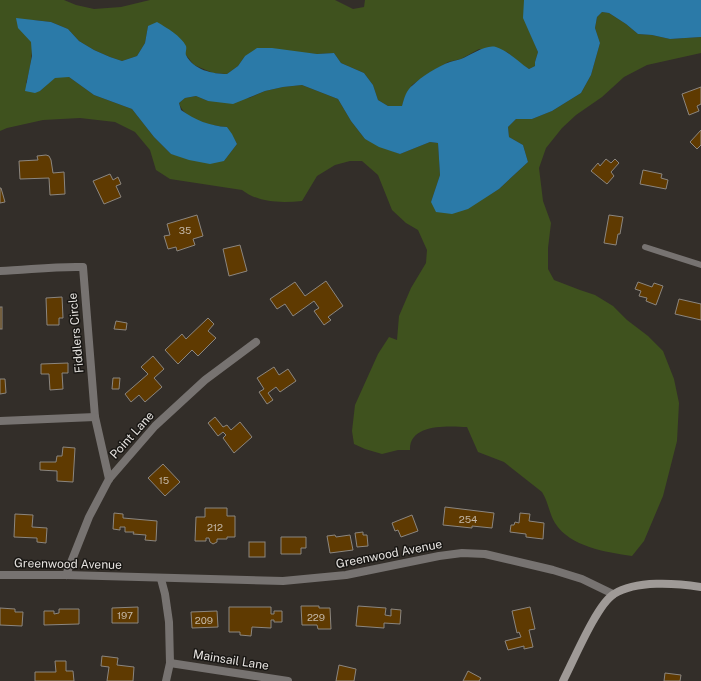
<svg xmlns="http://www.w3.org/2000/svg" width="701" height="681" viewBox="0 0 701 681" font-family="'Public Sans',sans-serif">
	<rect width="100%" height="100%" fill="#332e29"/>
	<path fill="#3f521e" d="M0,0H64L76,5L94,9L121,7L150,0H335L353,9L364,7L365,0H524V18L538,52L535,62V66L529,69L521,64L507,52L479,49L461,59L448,62L426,75L412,85L405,97L402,106H388L378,100L373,85L364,73L341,63L334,53L317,54L302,53L245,56L238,66L227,74L213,73L194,65L186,55L148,26L145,43L137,56L122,61L110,57L94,50L79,41L68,29L51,22L34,20C32,41 33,62 26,83L40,91L55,77H69L94,95L132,109L154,137L171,154L224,161L237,144L227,127C211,126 184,120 179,103L185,98L196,96L208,101L249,98L265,91L283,87L302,85L338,99L351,121L365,139L400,154L430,142L438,143L440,175L431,202L484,198L499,189L528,162L523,145L509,137L508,127L516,119H532L552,111L581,93L591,75L600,43L595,28L597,17L602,12L609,13L626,24L638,34L652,35L670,39L701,37V53L647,65L624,77L602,97L576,115L562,128L546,148L539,168L543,201L551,223L548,248V269L554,280L580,290L595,295L613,306L627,320L648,336L663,351L674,379L679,403L677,441L663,496L644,541L632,556C606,552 570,547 555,523C549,513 548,501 542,492L504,462L478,452L467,427C449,426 409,423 410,450H398L382,454L365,449L354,444L352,431L355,405L378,354L389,337L397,340L399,316L411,288L426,263L427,250L418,230L406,223L392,210L378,175L362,161H350L335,165L317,176L302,201C281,203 259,203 242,190L170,179L156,170L150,150L135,132L115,122L80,118L43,120L7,128L0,131Z"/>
	<path fill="#2b7aa8" d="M524,0H701V37L670,39L652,35L638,34L626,24L609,13L602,12L597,17L595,28L600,43L591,75L581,93L552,111L532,119H516L508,127L509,137L523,145L528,162L499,189L468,209L452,214L436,212L431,202L440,175L438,143L430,142L400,154L379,147L365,139L351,121L338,99L302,85L283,87L265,91L233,104L208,101L196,96L185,98L179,103L181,110C195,120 210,126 227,127L232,134L237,144L224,161L210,164L189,160L171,154L154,137L132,109L94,95L69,77L55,78L40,91L35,93L25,91L32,56L31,42L18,28L16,18L51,22L68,29L79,41L94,50L110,57L122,61L137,56L145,43L148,26L157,22C167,28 181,36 186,46C187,49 185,53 186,55C193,70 213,74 227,74L238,66L245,56L257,48H272L317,54L334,53L341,63L364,73L373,85L378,100L388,106H402C404,99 406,90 413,85C421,77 438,66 450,62C453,61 458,60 461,59C471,55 486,44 496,47C509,51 518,62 529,69L535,66V62L538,52L523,18Z"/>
	<g fill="#5f3a01" stroke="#8b8680">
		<polygon points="701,87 701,104 697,106 699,111 689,115 682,94"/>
		<polygon points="701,130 701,145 697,149 690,142"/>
		<polygon points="46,155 49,156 51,160 53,173 64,172 65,194 50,195 49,178 20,179 19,161 38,160 37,156"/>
		<polygon points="606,159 611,163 615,159 619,163 611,172 614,176 607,184 591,171 598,163 600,166"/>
		<polygon points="643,170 662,174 661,178 668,180 666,189 640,184"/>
		<polygon points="110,174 113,180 118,177 121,184 116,186 121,197 104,204 93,181"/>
		<polygon points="0,188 1,188 5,202 0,203"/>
		<polygon points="197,215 203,236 193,239 195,245 177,251 176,247 168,249 164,236 170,235 167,224"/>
		<polygon points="609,215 623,217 620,234 618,234 616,245 604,243"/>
		<polygon points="240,245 247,271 229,276 223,249"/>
		<polygon points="326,281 343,306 328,317 331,320 324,325 314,311 319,308 314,301 293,316 285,304 277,309 270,299 295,282 305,296"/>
		<polygon points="638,282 652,287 654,283 663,286 656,305 646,301 647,298 639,296 641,291 635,289"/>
		<polygon points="62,297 63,318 59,318 59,325 47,325 46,298"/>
		<polygon points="679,299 701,304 701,320 675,314"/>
		<rect x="0" y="307" width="2" height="22"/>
		<polygon points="208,318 214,324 208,331 216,338 198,356 192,350 178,364 165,350 182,334 186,339"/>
		<polygon points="116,321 127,323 126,330 114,329"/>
		<polygon points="153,356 164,369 154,378 162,387 145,402 139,395 131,402 125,394 148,374 141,367"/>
		<polygon points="68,363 68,373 62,373 63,389 50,390 49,374 41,374 41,364"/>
		<polygon points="274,367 279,375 288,369 296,381 280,392 276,387 268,393 273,400 267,404 259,392 264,389 257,378"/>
		<polygon points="113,378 120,378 119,389 112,389"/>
		<polygon points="0,379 5,379 6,393 0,394"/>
		<polygon points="215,417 223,427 227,425 231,430 240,422 252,437 234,453 223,438 226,435 223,432 218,436 208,423"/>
		<polygon points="63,447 75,448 73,482 57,481 57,471 40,470 40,462 56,462 57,456 62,456"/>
		<polygon points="163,464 180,482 165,496 148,478"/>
		<polygon points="445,507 494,513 492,528 472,526 472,528 443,525"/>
		<polygon points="205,508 227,508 227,516 235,516 235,537 227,537 227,539 217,539 217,542 213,544 210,542 209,538 206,538 206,541 195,541 196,517 205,517"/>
		<polygon points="114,513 123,514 123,518 157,521 156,541 145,540 146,535 133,534 134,532 125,532 125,527 120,527 120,530 113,529"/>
		<polygon points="520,513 530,514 529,521 544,523 543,539 526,537 526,534 510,532 511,525 514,525 515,522 519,523"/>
		<polygon points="15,514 33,515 32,527 47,528 46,543 37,542 37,538 14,537"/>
		<polygon points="412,515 418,531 401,537 398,530 395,531 392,523"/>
		<polygon points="363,532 363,535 367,535 368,546 357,547 355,533"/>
		<polygon points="335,535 336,537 350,535 353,550 330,553 327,536"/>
		<polygon points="281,537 306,537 306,548 301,548 301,554 281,554"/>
		<rect x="249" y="542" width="16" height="15"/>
		<polygon points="301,606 319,606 319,608 330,608 331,629 318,629 317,625 302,625"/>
		<polygon points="358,606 386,608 385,615 391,616 391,609 401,610 400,624 384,623 384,628 356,626"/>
		<polygon points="138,607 138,623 112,623 112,608"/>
		<polygon points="229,607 271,607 271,614 274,614 274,611 282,611 282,622 274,622 274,620 271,620 271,628 252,627 251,636 240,635 240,632 229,632"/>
		<polygon points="530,607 535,629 529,630 533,647 524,649 524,646 508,650 505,641 521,637 519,632 517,633 512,611"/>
		<polygon points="0,608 15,609 15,612 23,612 22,626 0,625"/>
		<polygon points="59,609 79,609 79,624 44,625 44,611 54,611 54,614 59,613"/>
		<polygon points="217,611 218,627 192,628 191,612"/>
		<polygon points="102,656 118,658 117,665 134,667 133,681 107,681 109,667 101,666"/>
		<polygon points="55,661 66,661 66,671 73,671 74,681 35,681 35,672 56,672"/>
		<polygon points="339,665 356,669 354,681 336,681"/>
		<polygon points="468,671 481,678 479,681 463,681"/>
		<polygon points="665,673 681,675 680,681 664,681"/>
	</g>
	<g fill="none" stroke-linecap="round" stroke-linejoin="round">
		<polyline stroke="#777371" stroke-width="6" points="645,247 701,265"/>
		<g stroke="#777371" stroke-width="8">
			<path d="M0,271C28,270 55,266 83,267L95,417L109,479"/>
			<polyline points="0,421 95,417"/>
			<polyline points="0,575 66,575 283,581 346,575 439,556 462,553 485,554 553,570 582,579 613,594"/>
			<polyline points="66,575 89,517 109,479 155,426 205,380 256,342"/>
			<polyline points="161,579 165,594 169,622 170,663 166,681"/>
			<polyline points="170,663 288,681"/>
		</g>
		<path stroke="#9f9a97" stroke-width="8" d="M563,681C573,662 597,604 614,594C636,580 676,583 701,587"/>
	</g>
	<g text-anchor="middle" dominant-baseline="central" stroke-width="3" stroke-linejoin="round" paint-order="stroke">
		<g font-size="10" fill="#c3b7a7">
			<text x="185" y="230">35</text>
			<text x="164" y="480">15</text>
			<text x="468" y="519">254</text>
			<text x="215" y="527">212</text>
			<text x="125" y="615">197</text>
			<text x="316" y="617">229</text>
			<text x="204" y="620">209</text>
		</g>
		<g font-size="12" fill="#e4e1de" stroke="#191714">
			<text transform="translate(76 333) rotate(-95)">Fiddlers Circle</text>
			<text transform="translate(132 435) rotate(-48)">Point Lane</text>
			<text transform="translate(389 554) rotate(-11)">Greenwood Avenue</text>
			<text transform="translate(68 564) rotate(1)">Greenwood Avenue</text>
			<text transform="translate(231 660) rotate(9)">Mainsail Lane</text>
		</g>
	</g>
</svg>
